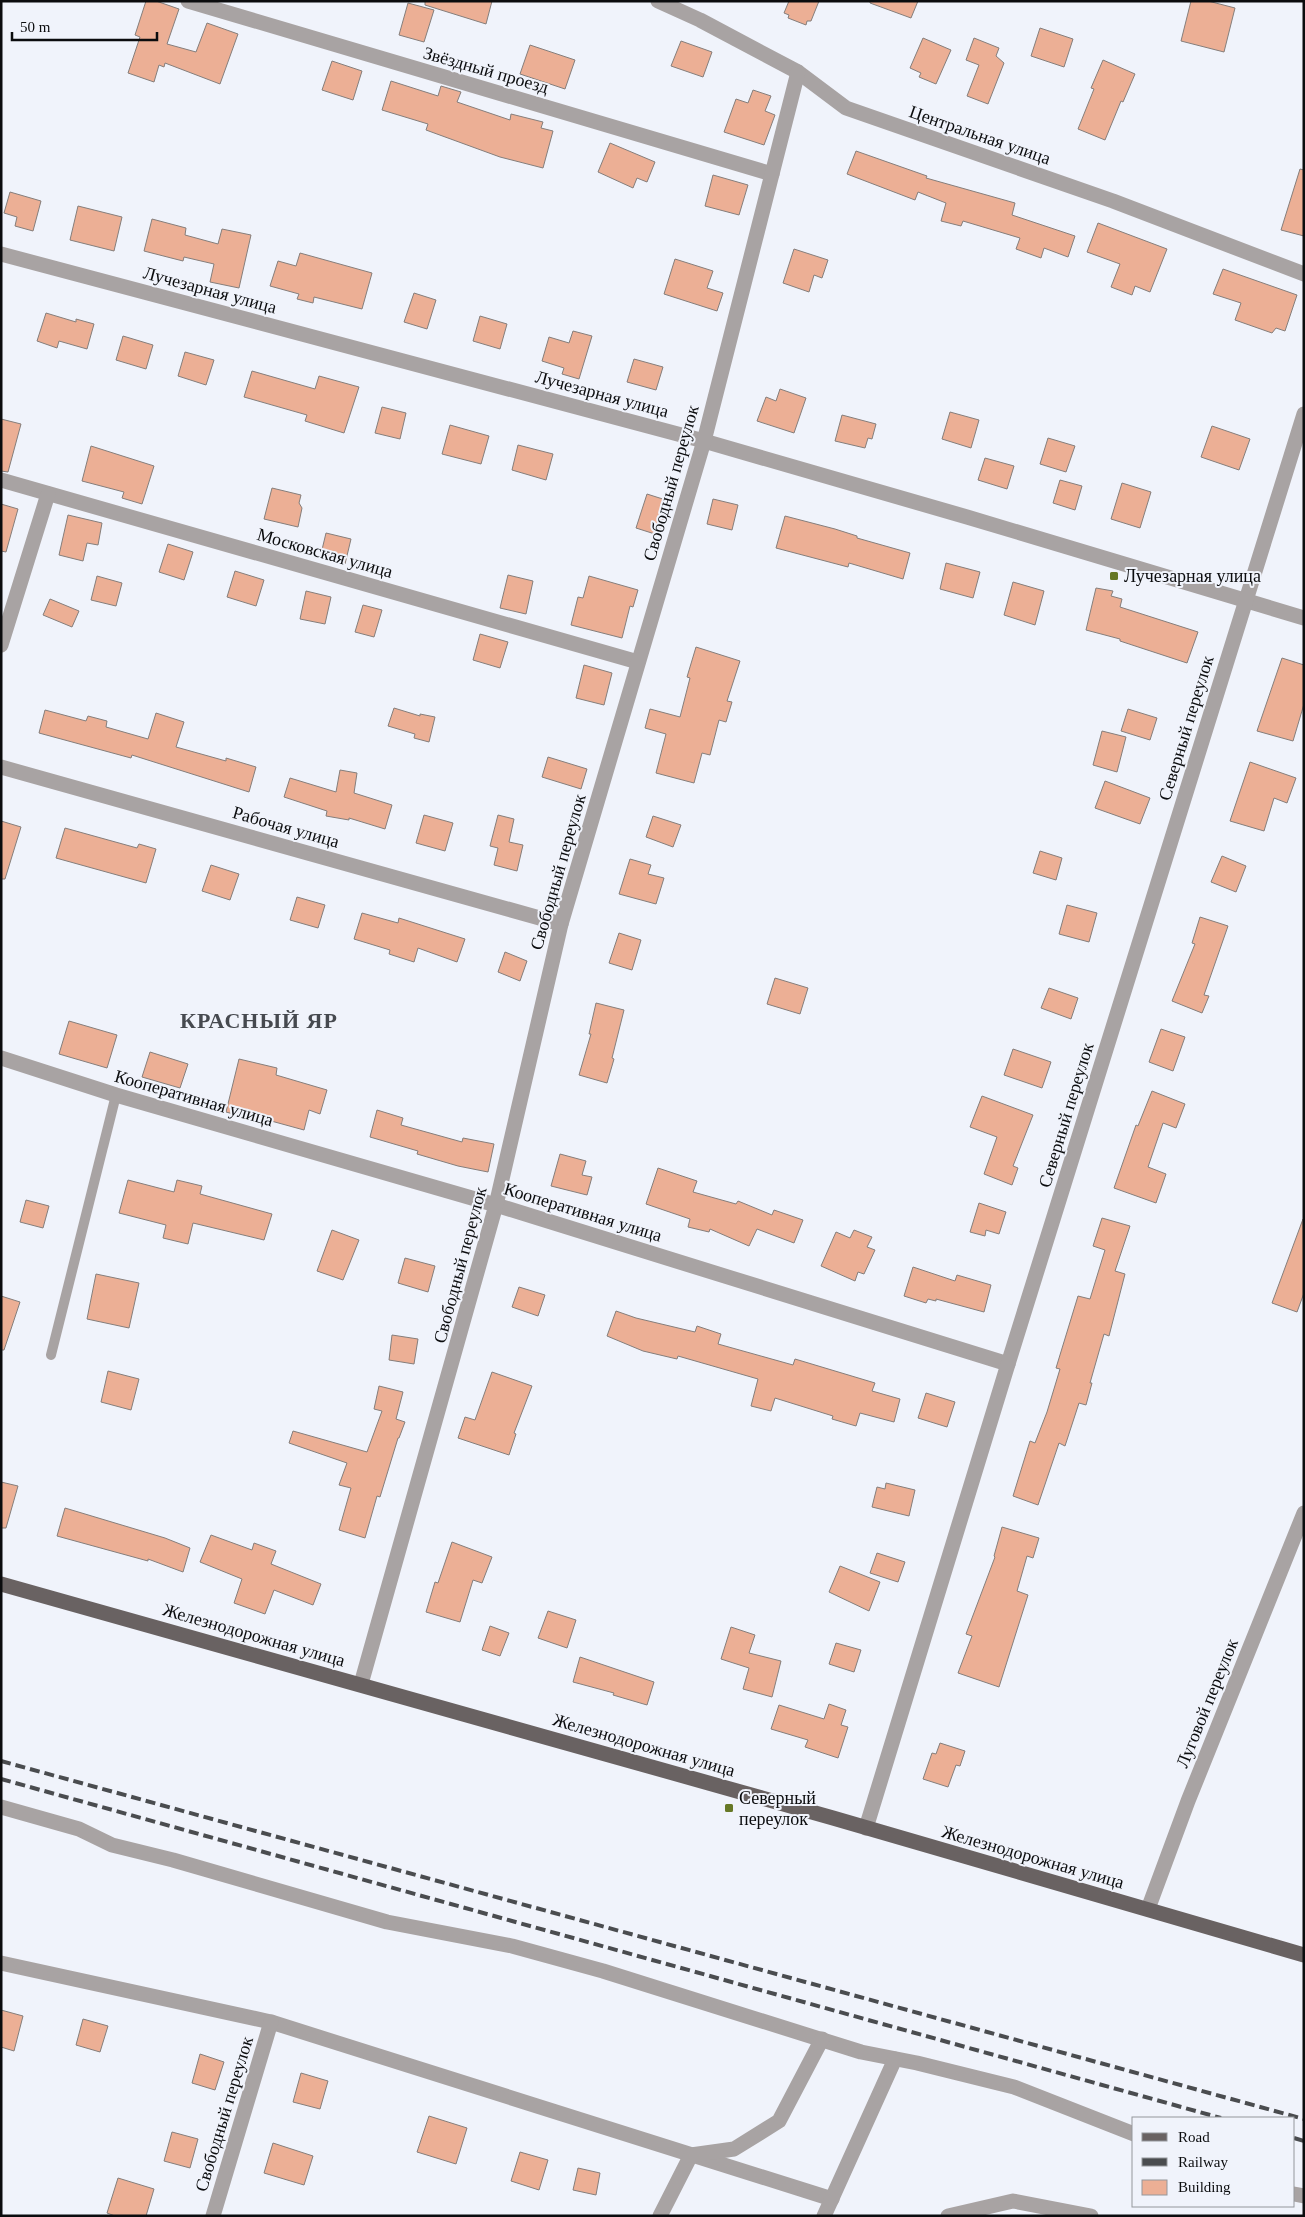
<svg xmlns="http://www.w3.org/2000/svg" width="1305" height="2217" viewBox="0 0 1305 2217" font-family="'Times New Roman',serif">
	<rect width="100%" height="100%" fill="#f0f3fb"/>
	<g fill="#ecaf95" stroke="#857e7b">
		<polygon points="146,1 156,1 179,9 167,44 196,52 207,23 238,34 220,84 165,63 164,67 159,65 154,82 128,73 140,37 135,35"/>
		<polygon points="425,1 492,1 486,24 425,5"/>
		<polygon points="789,1 819,1 811,21 807,21 806,25 788,18 789,15 784,13"/>
		<polygon points="870,1 918,1 911,18 870,3"/>
		<polygon points="1191,1 1208,1 1235,8 1224,52 1181,41"/>
		<polygon points="408,3 434,10 424,42 399,35"/>
		<polygon points="1040,28 1073,39 1064,67 1031,56"/>
		<polygon points="923,38 951,50 936,84 919,77 921,73 910,68"/>
		<polygon points="974,38 999,48 996,56 1004,63 988,104 967,96 979,65 966,60"/>
		<polygon points="681,41 712,52 703,77 671,66"/>
		<polygon points="530,45 575,60 565,89 520,74"/>
		<polygon points="1103,60 1135,74 1123,102 1121,101 1105,140 1078,129 1094,89 1091,88"/>
		<polygon points="332,61 362,71 353,100 322,90"/>
		<polygon points="391,81 438,96 441,86 461,92 457,102 510,120 511,114 543,122 541,128 553,131 543,168 500,157 426,130 428,124 382,110"/>
		<polygon points="753,90 771,96 765,111 775,115 764,145 724,132 736,99 748,103"/>
		<polygon points="610,143 655,162 647,182 637,178 633,188 598,172"/>
		<polygon points="856,151 927,176 926,178 1015,203 1012,215 1075,236 1068,257 1044,248 1041,258 1016,249 1020,238 963,221 961,226 941,221 946,203 918,192 915,200 847,174"/>
		<polygon points="1300,169 1304,170 1304,236 1281,230"/>
		<polygon points="713,175 748,185 739,215 705,206"/>
		<polygon points="10,192 41,201 33,231 15,226 17,217 4,213"/>
		<polygon points="78,206 122,217 114,251 70,240"/>
		<polygon points="152,219 186,228 185,235 218,244 222,229 251,235 239,288 210,282 214,264 184,257 183,261 144,251"/>
		<polygon points="1098,223 1167,249 1150,292 1135,286 1132,295 1111,287 1120,264 1087,252"/>
		<polygon points="794,249 828,260 822,278 814,275 809,292 783,283"/>
		<polygon points="300,253 372,273 362,309 314,297 313,303 297,299 299,294 270,286 278,261 296,266"/>
		<polygon points="675,259 713,271 707,288 723,293 717,311 664,294"/>
		<polygon points="1223,269 1297,295 1285,331 1276,328 1272,333 1235,320 1241,303 1213,294"/>
		<polygon points="414,293 436,300 427,329 404,322"/>
		<polygon points="46,313 76,322 76,319 94,324 87,349 59,341 57,348 37,341"/>
		<polygon points="480,316 507,324 500,349 473,341"/>
		<polygon points="573,331 592,336 579,379 562,374 564,368 542,361 549,337 569,343"/>
		<polygon points="123,336 153,345 146,369 116,360"/>
		<polygon points="185,352 214,360 206,385 178,376"/>
		<polygon points="634,359 663,367 656,390 627,382"/>
		<polygon points="252,371 315,389 319,376 359,387 344,433 305,421 307,415 244,397"/>
		<polygon points="780,389 806,398 794,433 757,421 766,397 776,401"/>
		<polygon points="382,407 406,413 400,439 375,433"/>
		<polygon points="950,412 979,420 971,448 942,439"/>
		<polygon points="842,415 876,424 872,439 868,438 865,448 835,441"/>
		<polygon points="1,419 21,424 8,472 1,471"/>
		<polygon points="450,425 489,436 481,464 442,454"/>
		<polygon points="1212,426 1250,439 1239,470 1201,457"/>
		<polygon points="1048,438 1075,446 1066,472 1040,464"/>
		<polygon points="518,445 553,454 546,480 512,470"/>
		<polygon points="91,446 154,466 142,504 122,498 124,492 82,481"/>
		<polygon points="985,458 1014,466 1007,489 978,480"/>
		<polygon points="1060,480 1082,486 1075,510 1053,503"/>
		<polygon points="1122,483 1151,492 1140,528 1111,519"/>
		<polygon points="272,488 301,495 299,503 302,508 298,527 264,519"/>
		<polygon points="647,494 669,501 658,535 636,528"/>
		<polygon points="713,499 738,505 732,530 707,524"/>
		<polygon points="1,504 18,509 6,552 1,551"/>
		<polygon points="68,515 102,523 98,545 87,543 83,561 59,555"/>
		<polygon points="785,516 835,529 857,536 857,538 910,553 903,579 849,563 848,567 776,548"/>
		<polygon points="326,533 351,539 345,564 320,558"/>
		<polygon points="168,544 193,552 184,580 159,572"/>
		<polygon points="946,563 980,572 973,598 940,589"/>
		<polygon points="235,571 264,580 256,606 227,597"/>
		<polygon points="508,575 533,581 526,614 500,608"/>
		<polygon points="97,576 122,583 116,606 91,600"/>
		<polygon points="589,576 638,590 633,607 630,606 622,638 571,625 578,597 583,598"/>
		<polygon points="1013,582 1044,591 1035,625 1004,615"/>
		<polygon points="1096,588 1113,591 1111,596 1122,599 1120,607 1198,632 1187,663 1120,641 1120,639 1086,630"/>
		<polygon points="306,591 331,597 325,624 300,619"/>
		<polygon points="50,599 79,611 72,627 43,615"/>
		<polygon points="363,605 382,610 374,637 355,632"/>
		<polygon points="480,634 508,642 500,668 473,660"/>
		<polygon points="696,647 740,661 727,701 732,702 726,722 719,720 710,755 702,753 694,783 656,773 666,734 645,728 650,709 680,717 690,678 687,677"/>
		<polygon points="1282,658 1304,665 1304,704 1293,741 1257,731"/>
		<polygon points="584,665 612,673 604,705 576,698"/>
		<polygon points="394,708 420,716 420,714 435,717 429,742 414,738 415,734 388,726"/>
		<polygon points="1128,709 1157,718 1150,740 1121,731"/>
		<polygon points="45,710 86,721 88,716 107,721 106,727 148,739 156,713 184,722 176,747 226,761 226,758 256,767 249,792 132,755 131,758 39,733"/>
		<polygon points="1102,731 1126,737 1117,772 1093,765"/>
		<polygon points="548,757 587,769 581,789 542,777"/>
		<polygon points="1250,762 1296,778 1287,803 1274,798 1264,831 1230,821"/>
		<polygon points="340,770 357,773 354,793 392,805 385,829 349,818 349,820 326,816 327,811 284,797 290,778 336,792"/>
		<polygon points="1105,781 1150,798 1140,824 1095,808"/>
		<polygon points="424,815 453,823 445,851 416,843"/>
		<polygon points="498,815 514,819 509,842 523,845 517,871 494,865 498,848 490,846"/>
		<polygon points="653,816 681,825 673,847 646,837"/>
		<polygon points="1,821 21,827 5,879 1,879"/>
		<polygon points="65,828 137,848 139,844 156,849 146,883 56,858"/>
		<polygon points="1040,851 1062,858 1056,880 1033,873"/>
		<polygon points="1222,856 1246,866 1236,892 1211,882"/>
		<polygon points="630,859 651,865 648,874 664,878 656,904 619,894"/>
		<polygon points="211,865 239,874 230,900 202,891"/>
		<polygon points="297,897 325,905 318,928 290,920"/>
		<polygon points="1067,905 1097,913 1089,942 1059,934"/>
		<polygon points="362,913 398,923 399,918 465,939 457,962 418,948 414,962 389,954 390,950 354,939"/>
		<polygon points="1200,917 1228,926 1204,995 1209,996 1202,1013 1172,1001 1195,944 1192,943"/>
		<polygon points="619,933 641,940 632,970 609,963"/>
		<polygon points="505,952 527,961 520,981 498,972"/>
		<polygon points="775,978 808,988 800,1014 767,1004"/>
		<polygon points="1049,988 1078,998 1071,1019 1041,1008"/>
		<polygon points="596,1003 624,1010 612,1058 614,1059 607,1083 579,1075 591,1034 589,1034"/>
		<polygon points="69,1021 117,1035 107,1068 59,1054"/>
		<polygon points="1161,1029 1185,1037 1173,1071 1149,1062"/>
		<polygon points="1013,1049 1051,1062 1042,1088 1004,1075"/>
		<polygon points="150,1052 188,1064 180,1088 142,1077"/>
		<polygon points="239,1059 277,1068 276,1075 327,1090 320,1114 309,1110 304,1130 253,1116 252,1119 226,1112"/>
		<polygon points="1152,1091 1185,1104 1176,1128 1163,1123 1148,1167 1166,1174 1156,1203 1114,1188 1136,1125 1138,1126"/>
		<polygon points="982,1096 1033,1115 1013,1166 1018,1168 1012,1185 984,1174 997,1137 970,1127"/>
		<polygon points="377,1110 403,1118 401,1125 462,1142 463,1138 494,1144 488,1172 458,1166 417,1154 418,1151 370,1137"/>
		<polygon points="560,1154 586,1161 582,1175 592,1177 587,1195 551,1186"/>
		<polygon points="658,1168 697,1181 693,1192 736,1204 738,1201 772,1215 774,1210 803,1220 794,1243 757,1229 749,1246 710,1229 709,1232 688,1227 690,1219 646,1204"/>
		<polygon points="128,1180 174,1192 177,1180 202,1186 200,1194 272,1214 264,1240 193,1223 188,1244 163,1238 166,1225 119,1213"/>
		<polygon points="26,1200 49,1206 43,1228 20,1222"/>
		<polygon points="979,1203 1006,1212 999,1234 986,1230 985,1236 970,1232"/>
		<polygon points="1102,1218 1130,1226 1115,1271 1125,1274 1109,1336 1104,1334 1090,1383 1092,1383 1086,1405 1079,1403 1065,1446 1059,1443 1038,1505 1013,1496 1030,1441 1035,1443 1047,1412 1060,1369 1056,1368 1078,1296 1090,1299 1105,1250 1093,1246"/>
		<polygon points="1303,1219 1304,1293 1297,1312 1272,1303"/>
		<polygon points="332,1230 359,1240 343,1280 317,1271"/>
		<polygon points="854,1230 872,1237 867,1247 875,1250 864,1274 858,1272 855,1281 821,1266 836,1232 850,1238"/>
		<polygon points="405,1258 435,1266 428,1292 398,1283"/>
		<polygon points="913,1267 955,1281 957,1275 991,1285 984,1312 936,1299 936,1301 928,1299 926,1303 904,1296"/>
		<polygon points="96,1274 139,1283 129,1328 87,1319"/>
		<polygon points="519,1287 545,1295 538,1316 512,1307"/>
		<polygon points="1,1296 20,1302 4,1350 1,1350"/>
		<polygon points="616,1311 636,1318 695,1332 697,1326 721,1334 718,1344 793,1365 795,1359 875,1383 872,1391 900,1399 894,1422 860,1413 856,1426 832,1419 833,1416 775,1398 771,1411 751,1406 758,1379 678,1356 677,1359 643,1351 607,1336"/>
		<polygon points="392,1335 418,1339 414,1364 389,1360"/>
		<polygon points="108,1371 139,1379 131,1410 101,1402"/>
		<polygon points="492,1372 532,1386 514,1433 516,1434 509,1455 458,1438 465,1417 475,1420"/>
		<polygon points="379,1386 403,1392 396,1419 405,1422 399,1438 398,1438 380,1497 377,1496 365,1538 339,1530 351,1488 339,1485 347,1463 289,1443 293,1431 367,1452 382,1411 374,1409"/>
		<polygon points="926,1393 955,1402 947,1427 918,1418"/>
		<polygon points="1,1482 18,1486 6,1528 1,1528"/>
		<polygon points="886,1483 915,1490 909,1516 872,1507 877,1487 885,1489"/>
		<polygon points="65,1508 165,1538 190,1548 183,1572 148,1559 148,1561 57,1536"/>
		<polygon points="1002,1527 1039,1538 1033,1558 1027,1556 1017,1591 1028,1595 999,1687 958,1673 972,1636 966,1634 995,1557 994,1556"/>
		<polygon points="211,1535 252,1550 254,1543 276,1551 271,1564 321,1584 313,1605 274,1590 265,1614 234,1603 242,1579 200,1562"/>
		<polygon points="452,1542 492,1557 482,1583 473,1580 460,1622 426,1612 435,1582 438,1583"/>
		<polygon points="877,1553 905,1562 898,1582 870,1573"/>
		<polygon points="840,1566 880,1582 869,1611 829,1592"/>
		<polygon points="548,1611 576,1620 567,1648 538,1638"/>
		<polygon points="490,1626 509,1633 500,1656 482,1650"/>
		<polygon points="731,1627 755,1635 749,1653 781,1661 772,1697 743,1689 749,1668 721,1659"/>
		<polygon points="836,1643 861,1650 854,1672 829,1664"/>
		<polygon points="580,1657 654,1682 647,1705 613,1695 614,1693 573,1682"/>
		<polygon points="829,1704 846,1710 841,1725 848,1727 838,1758 805,1747 808,1740 771,1729 779,1705 824,1719"/>
		<polygon points="940,1743 965,1751 960,1766 956,1765 948,1787 923,1779 932,1753 936,1754"/>
		<polygon points="1,2010 23,2016 14,2051 1,2047"/>
		<polygon points="83,2019 108,2026 100,2052 76,2045"/>
		<polygon points="200,2054 224,2062 215,2090 192,2083"/>
		<polygon points="301,2073 328,2081 320,2109 293,2102"/>
		<polygon points="429,2116 467,2128 456,2164 417,2152"/>
		<polygon points="172,2132 198,2139 190,2168 164,2161"/>
		<polygon points="273,2143 313,2156 304,2185 264,2173"/>
		<polygon points="520,2152 548,2160 539,2190 511,2181"/>
		<polygon points="578,2168 600,2173 596,2195 573,2190"/>
		<polygon points="118,2178 154,2189 146,2216 115,2216 107,2213"/>
	</g>
	<g fill="none" stroke-linecap="round" stroke-linejoin="round">
		<polyline stroke="#a8a3a3" stroke-width="10" points="51,1355 116,1095"/>
		<g stroke="#a8a3a3" stroke-width="15">
			<polyline points="188,1 772,174"/>
			<polyline points="658,1 700,20 798,72 846,108 1113,201 1304,274"/>
			<polyline points="1,254 704,441 967,517 1304,618"/>
			<polyline points="1,480 638,662"/>
			<polyline points="1,645 48,494"/>
			<polyline points="1,767 561,924"/>
			<polyline points="1,1058 116,1095 496,1205 1008,1364"/>
			<polyline points="361,1684 496,1205 561,924 704,441 798,72"/>
			<polyline points="1,1807 79,1829 112,1845 173,1860 387,1922 512,1946 603,1971 861,2052 917,2063 1014,2087 1134,2134"/>
			<polyline points="866,1828 1008,1364 1304,414"/>
			<polyline points="1148,1909 1188,1801 1304,1513"/>
			<polyline points="1,1963 271,2022 832,2199"/>
			<polyline points="1294,2194 1304,2196"/>
			<polyline points="213,2216 271,2022"/>
			<polyline points="660,2216 691,2155 734,2149 779,2121 822,2039"/>
			<polyline points="824,2216 895,2059"/>
			<polyline points="948,2216 1013,2201 1091,2216"/>
		</g>
		<polyline stroke="#696262" stroke-width="15" points="1,1584 833,1818 1304,1955"/>
		<g stroke="#4a4c4f" stroke-width="4" stroke-dasharray="10 5" stroke-linecap="butt">
			<polyline points="1,1761 1304,2119"/>
			<polyline points="1,1779 1221,2118"/>
			<polyline points="1294,2138 1304,2141"/>
		</g>
	</g>
	<g fill="#667826" stroke="#f0f3fb" stroke-width="2">
		<rect x="1109" y="571" width="10" height="10" rx="2.5"/>
		<rect x="724" y="1803" width="10" height="10" rx="2.5"/>
	</g>
	<g text-anchor="middle" dominant-baseline="central" stroke-width="4" stroke-linejoin="round" paint-order="stroke">
		<g font-size="18" fill="#0b0c0e" stroke="#f0f3fb">
			<text transform="translate(486 70) rotate(16)">Звёздный проезд</text>
			<text transform="translate(980 135) rotate(19)">Центральная улица</text>
			<text transform="translate(210 290) rotate(15)">Лучезарная улица</text>
			<text transform="translate(602 394) rotate(15)">Лучезарная улица</text>
			<text transform="translate(671 483) rotate(-74)">Свободный переулок</text>
			<text transform="translate(325 553) rotate(16)">Московская улица</text>
			<text transform="translate(1186 728) rotate(-73)">Северный переулок</text>
			<text transform="translate(286 827) rotate(16)">Рабочая улица</text>
			<text transform="translate(558 872) rotate(-74)">Свободный переулок</text>
			<text transform="translate(194 1098) rotate(16)">Кооперативная улица</text>
			<text transform="translate(1066 1115) rotate(-73)">Северный переулок</text>
			<text transform="translate(583 1212) rotate(17)">Кооперативная улица</text>
			<text transform="translate(460 1265) rotate(-75)">Свободный переулок</text>
			<text transform="translate(254 1635) rotate(16)">Железнодорожная улица</text>
			<text transform="translate(1207 1703) rotate(-68)">Луговой переулок</text>
			<text transform="translate(644 1745) rotate(16)">Железнодорожная улица</text>
			<text transform="translate(1033 1857) rotate(16)">Железнодорожная улица</text>
			<text transform="translate(224 2114) rotate(-73)">Свободный переулок</text>
		</g>
		<g font-size="18" fill="#0b0c0e" stroke="#f0f3fb" text-anchor="start">
			<text x="1124" y="576">Лучезарная улица</text>
			<text x="739" y="1798">Северный<tspan x="739" dy="21">переулок</tspan></text>
		</g>
		<g font-size="22" font-weight="bold" letter-spacing="1" fill="#46494f" stroke="#f0f3fb">
			<text x="259" y="1020">КРАСНЫЙ ЯР</text>
		</g>
	</g>
	<rect width="1305" height="2217" fill="none" stroke="#0b0c0e" stroke-width="5"/>
	<rect x="1132" y="2117" width="162" height="90" fill="#f0f3fb" stroke="#94979c"/>
	<rect x="1142" y="2133" width="25" height="8" fill="#696262" stroke="#94979c"/>
	<text x="1178" y="2142" font-size="15" fill="#0b0c0e">Road</text>
	<rect x="1142" y="2158" width="25" height="8" fill="#4a4c4f" stroke="#94979c"/>
	<text x="1178" y="2167" font-size="15" fill="#0b0c0e">Railway</text>
	<rect x="1142" y="2180" width="25" height="15" fill="#ecaf95" stroke="#94979c"/>
	<text x="1178" y="2192" font-size="15" fill="#0b0c0e">Building</text>
	<path d="M12 32v8h145v-8" fill="none" stroke="#0b0c0e" stroke-width="2.5"/>
	<text x="20" y="32" font-size="15" fill="#0b0c0e" stroke="#f0f3fb" stroke-width="4" paint-order="stroke">50 m</text>
</svg>
